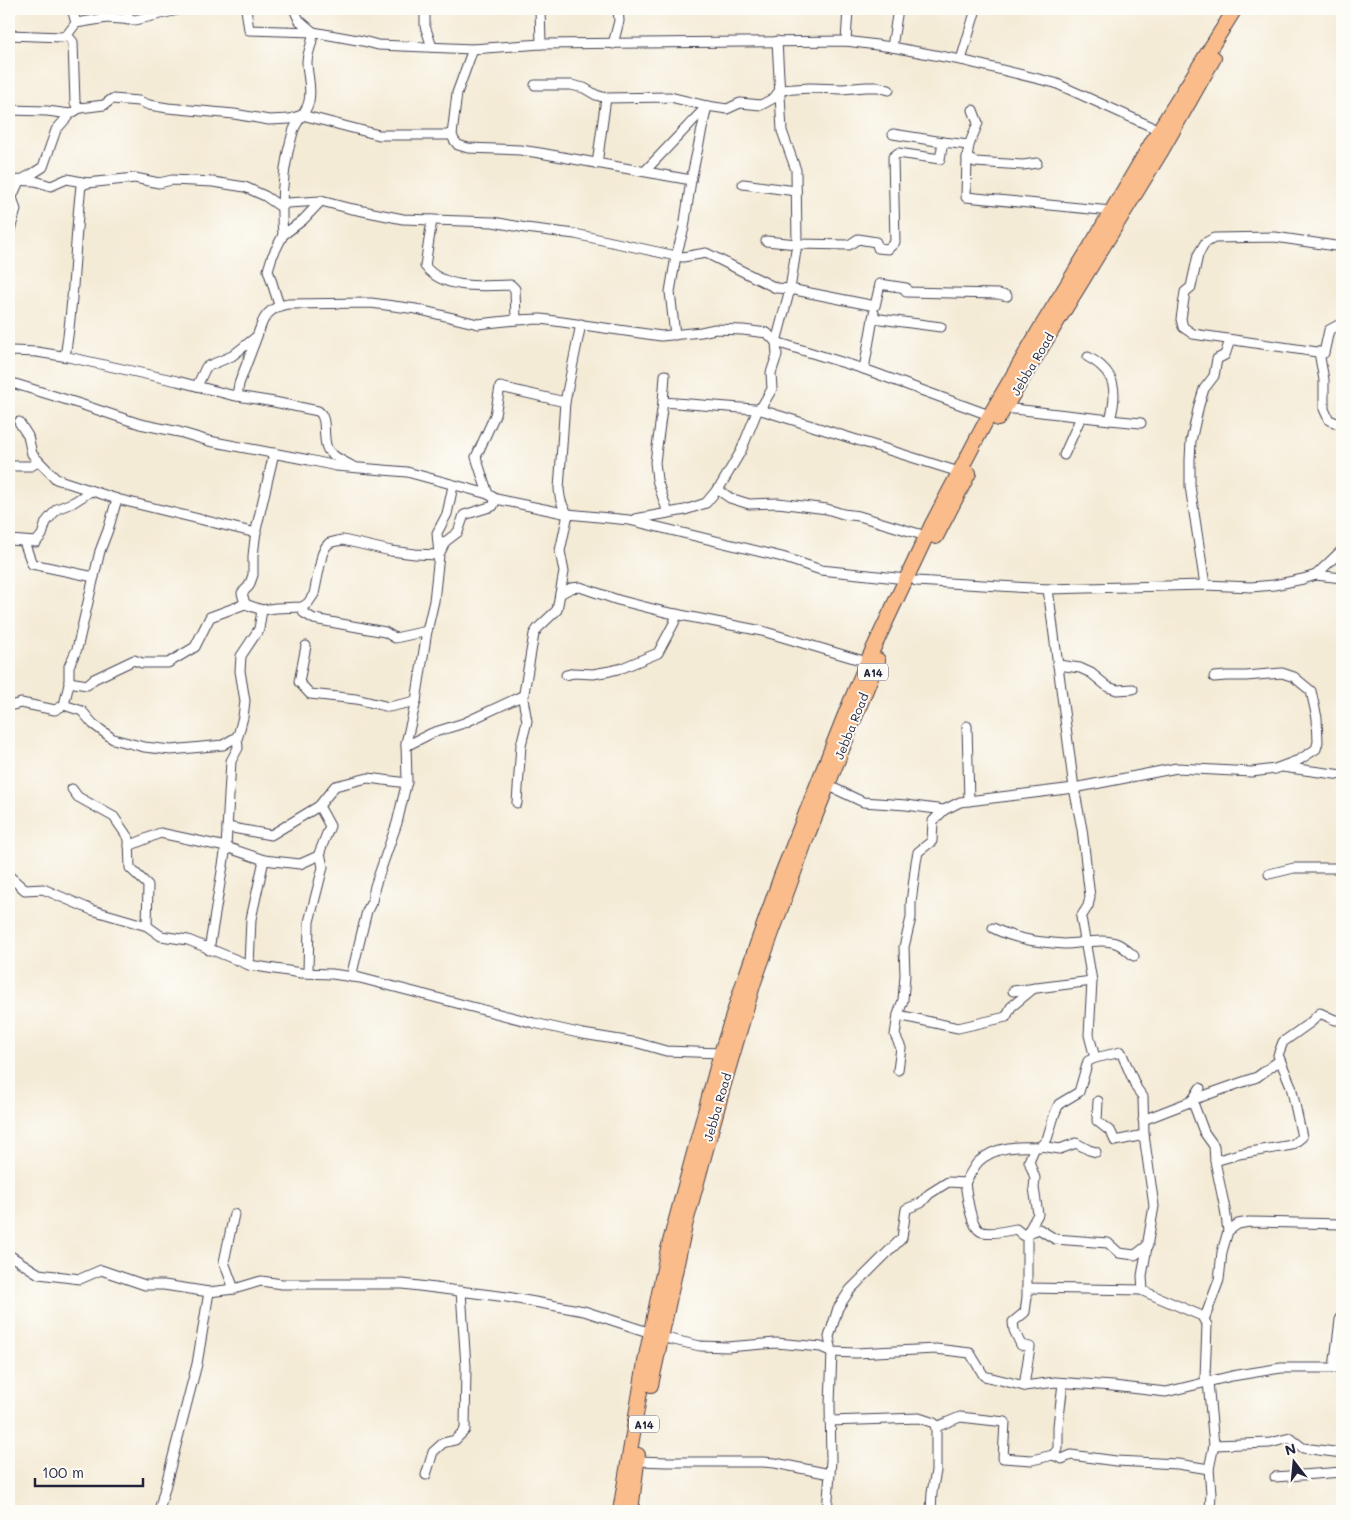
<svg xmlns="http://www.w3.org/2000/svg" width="1351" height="1520" viewBox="0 0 1351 1520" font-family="Mali,sans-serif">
	<rect width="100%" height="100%" fill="#fdfcf7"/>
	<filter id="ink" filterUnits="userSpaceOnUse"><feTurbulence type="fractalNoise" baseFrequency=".02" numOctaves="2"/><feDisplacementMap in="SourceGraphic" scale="10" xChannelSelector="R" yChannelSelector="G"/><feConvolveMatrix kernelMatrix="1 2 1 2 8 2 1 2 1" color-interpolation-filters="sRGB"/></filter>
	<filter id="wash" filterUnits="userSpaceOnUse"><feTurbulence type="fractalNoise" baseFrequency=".0096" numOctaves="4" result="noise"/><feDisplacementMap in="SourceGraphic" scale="20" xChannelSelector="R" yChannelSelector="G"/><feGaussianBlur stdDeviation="1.12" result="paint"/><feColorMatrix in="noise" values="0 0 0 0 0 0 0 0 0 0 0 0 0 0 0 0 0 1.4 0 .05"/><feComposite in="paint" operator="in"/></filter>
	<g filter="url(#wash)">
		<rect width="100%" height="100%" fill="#f4ebd6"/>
	</g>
	<g filter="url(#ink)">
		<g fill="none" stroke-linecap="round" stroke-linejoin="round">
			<defs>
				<g id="minor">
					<polyline points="72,9 76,23"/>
					<polyline points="128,9 128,20"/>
					<polyline points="246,9 249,30 313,32 299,20 294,9"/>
					<polyline points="425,9 425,26 432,47"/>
					<polyline points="540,9 541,44"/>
					<polyline points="9,35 62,37 67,35 76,23 107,18 135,20 182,9"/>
					<polyline points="67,35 73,42 75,103 80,108"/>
					<polyline points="846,41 848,9"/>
					<polyline points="613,44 619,21 618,9"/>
					<polyline points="892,47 898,9"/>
					<path d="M473,49L378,45L363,41L313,32C313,44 307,53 307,62C307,75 312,86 309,101C307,112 296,121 293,132C283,166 280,200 283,235L303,220L321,201L348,208L403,219L493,222L526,228L575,234L676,256L683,257L706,253L776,288L790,289L875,306L880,284L906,288V292L998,294L1007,296"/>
					<polyline points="961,60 976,9"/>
					<polyline points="535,85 571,85 584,88 596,95 606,98 670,97 707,106 727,109 740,103 761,105 774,98 780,90 810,88 842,89 866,87 878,87 889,90"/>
					<polyline points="9,110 47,111 70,114 80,108 104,105 112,99 139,101 149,105 168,108 234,114 269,120 290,119 302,115 379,135 452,135"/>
					<polyline points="943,142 969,145 978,123 973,110"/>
					<polyline points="969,145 967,158 975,162 1023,165 1037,163"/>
					<polyline points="967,158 966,197 1111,211"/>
					<polyline points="597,164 606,98"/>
					<polyline points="645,171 707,106"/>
					<polyline points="9,180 35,181 51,186 67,179 87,183"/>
					<polyline points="691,180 540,153 520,150 468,148 458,145 454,140 452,135 457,93 473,49 541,44 846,41 892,47 961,60 1055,83 1159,130"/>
					<polyline points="743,184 796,191"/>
					<path d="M432,220L425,266C443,290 484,286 511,285L515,289L516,320"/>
					<polyline points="9,233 16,210 12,197 19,181 32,174 43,167 56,130 70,114"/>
					<polyline points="766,241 797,244 796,170 782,131 777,41"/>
					<polyline points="1342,247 1275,237 1214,238 1205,243 1198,255 1191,287 1185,292 1181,319 1183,327 1193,334 1324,353 1329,330 1342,323"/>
					<polyline points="279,305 268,270 272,257 283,235"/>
					<polyline points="873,318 941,327"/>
					<polyline points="675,335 670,292 676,256 684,228 691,180 707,106"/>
					<polyline points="1319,352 1324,380 1324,409 1329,420 1342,425"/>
					<path d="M9,354L12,351L37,352L68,357L177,381L231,395L274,402L318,411C329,418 321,439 328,450C333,457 345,462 352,466"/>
					<path d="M65,356C75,300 74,243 81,186L87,183L135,178L159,183L172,180L213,182L245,187L265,196L281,207L287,203L321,201"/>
					<polyline points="864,369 874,313"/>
					<polyline points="665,375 663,402 754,409 758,409 762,406 772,389 771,373 777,355 776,342 790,289 797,244 849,245 858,239 876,242 878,248 888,249 895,242 893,157 898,153 940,159 943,142 893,134"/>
					<polyline points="9,382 80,404 140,424 179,432 209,441 309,460 336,466 407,472 488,494 496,499 568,514 629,520 782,557 821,570 906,579"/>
					<polyline points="197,386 206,367 232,356 256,337"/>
					<path d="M237,396L239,384L262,323C267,311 276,306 288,304L371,303L416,309L478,324L516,320L541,319L661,336L701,332L715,329L743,330L767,333L776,342L864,369L989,415"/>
					<polyline points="663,402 655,462 657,480 668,513"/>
					<path d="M1005,408L1110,420C1118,391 1116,372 1088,357"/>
					<polyline points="1110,420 1141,423"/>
					<polyline points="19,422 28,436 32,454 56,479 117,499 256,533"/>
					<polyline points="1064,455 1081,417"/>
					<polyline points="9,466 31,466 38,462"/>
					<polyline points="717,489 730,498 749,504 778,503 827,509 843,514 859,516 926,536"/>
					<polyline points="488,494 476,457 495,415 500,387 565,402 581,324"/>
					<polyline points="117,499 108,530 100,551 77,649 69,666 69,684 64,705 82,711 93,724 113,739 144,747 171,750 223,745 238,736 243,717 245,701 240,671 241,656 259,629 262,610"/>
					<polyline points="635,519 685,510 706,503 721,485 741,451 758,409 959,472"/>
					<polyline points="9,540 36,542 42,535 46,522 57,509 74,502 91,491"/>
					<polyline points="24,542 32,564 94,577"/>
					<polyline points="1316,575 1342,578"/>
					<polyline points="916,581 1048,589 1205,585 1251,587 1274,585 1303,579 1316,575 1342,550"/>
					<polyline points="1205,585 1190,486 1190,460 1191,441 1199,405 1204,389 1214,376 1217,359 1225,355 1230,340"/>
					<polyline points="1048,589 1074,788 1082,829 1090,897 1088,906 1081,917 1092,981 1089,1035 1095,1058 1121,1052 1137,1089 1143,1097 1144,1135 1154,1206 1142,1276 1143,1291 1202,1316 1207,1325 1205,1377 1208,1382 1214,1445 1209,1469 1211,1493 1210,1511"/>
					<polyline points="560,594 571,588 580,587 618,600 665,612 762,631 867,662"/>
					<polyline points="245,604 242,593 249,586 253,575 253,556 256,530 274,453"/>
					<polyline points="302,607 304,613 314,619 385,632 395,638 427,631"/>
					<polyline points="306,646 299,682 310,694 356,699 389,707 416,701"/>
					<polyline points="1058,665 1080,668 1091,673 1108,687 1117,690 1133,689"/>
					<polyline points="566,675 574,673 593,674 610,671 622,668 658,653 674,623 677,614"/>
					<polyline points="69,682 87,685 94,679 134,660 142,663 168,663 195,647 210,617 245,604 262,610 276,608 302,607 308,603 314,594 322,555 325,548 329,543 337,541 343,540 391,551 415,554 439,555 445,542 458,532 464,515 493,506 496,499"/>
					<polyline points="9,706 21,703 55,710 64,705"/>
					<polyline points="967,726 969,801"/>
					<polyline points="406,746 432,733 464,723 524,695"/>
					<polyline points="1282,767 1342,775"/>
					<polyline points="827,785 863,802 906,805 944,810"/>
					<polyline points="72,789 78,797 114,817 129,839 130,868 148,885 147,926"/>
					<path d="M517,803L521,745L527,721L523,699L534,634L538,628L557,610L564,572L560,551L568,514C561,506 560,498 559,489L565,402"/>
					<polyline points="227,827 271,835 319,806 335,786 368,778 407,783"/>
					<polyline points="129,846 160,833 226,847 264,860 300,864 318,856 330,826 319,806"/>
					<polyline points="1269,874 1294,868 1337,868 1342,865"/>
					<polyline points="9,876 25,890 43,889 92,910 147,926 161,936 188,940 249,965 301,973 332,974 360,978 534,1023 583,1034 638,1043 666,1051 721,1053"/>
					<path d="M993,928C1017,940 1038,942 1064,944C1080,944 1104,937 1118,944C1124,947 1129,952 1134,956"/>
					<polyline points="209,950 226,847 231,761 238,748 237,736"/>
					<polyline points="249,965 251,919 264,860"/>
					<polyline points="308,973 309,922 323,867 320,853"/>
					<polyline points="351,977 367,911 372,901 375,886 397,823 407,781 406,743 416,701 427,631 434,601 439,555 437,533 447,514 453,486"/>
					<polyline points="1013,991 1092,981"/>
					<polyline points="898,1015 958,1028 1006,1017 1011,1007 1034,988"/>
					<polyline points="1342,1020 1335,1020 1320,1013 1311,1022 1283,1042 1278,1055 1291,1086 1302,1137 1292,1145 1239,1154 1215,1161 1225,1209 1228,1231 1238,1224 1249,1222 1342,1224"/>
					<polyline points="898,1070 901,1048 895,1035 898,1015 903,1000 905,975 904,947 911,918 911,903 916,862 918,852 932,841 933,821 944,810 960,802 1074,788 1177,768 1252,772 1275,769 1299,760 1316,749 1318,742 1317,718 1311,691 1294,677 1282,673 1246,676 1226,676 1214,677"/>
					<polyline points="1098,1101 1097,1121 1111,1132 1115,1141 1144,1135"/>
					<polyline points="1143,1120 1192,1101 1200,1088"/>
					<polyline points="1041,1146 1060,1149 1076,1143 1089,1150 1096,1152"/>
					<polyline points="1215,1161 1214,1146 1204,1132 1192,1100 1257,1077 1280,1060"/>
					<path d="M965,1183C967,1195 970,1225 980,1231C988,1235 1007,1231 1016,1229L1023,1235L1039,1229L1055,1239L1108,1243L1119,1253L1135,1255L1148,1245"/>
					<polyline points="234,1214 224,1262 234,1289"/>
					<polyline points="9,1255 39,1274 80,1279 101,1270 145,1285 164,1285 209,1292 234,1289 261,1281 282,1284 403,1284 507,1297 584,1311 651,1333"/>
					<polyline points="1027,1288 1143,1290"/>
					<polyline points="1204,1320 1219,1280 1222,1252 1228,1231"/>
					<polyline points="661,1337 700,1346 727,1347 776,1343 821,1347 832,1352 856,1353 936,1349 970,1353 984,1376 1024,1386 1055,1382 1113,1386 1166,1392 1232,1376 1281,1368 1342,1368"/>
					<polyline points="1334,1368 1340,1320 1342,1316"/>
					<polyline points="1024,1386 1030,1347 1021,1345 1014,1330 1013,1322 1025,1312 1027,1297 1027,1234 1038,1214 1034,1188 1035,1178 1029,1161 1035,1147"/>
					<polyline points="830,1421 919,1418 934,1423 936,1428 936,1471 932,1492 931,1511"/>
					<polyline points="936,1427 960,1417 1005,1422 1003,1458 1032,1460 1053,1455 1058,1449 1058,1426 1063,1383"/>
					<polyline points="1214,1445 1270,1443 1290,1438 1303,1448 1342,1453"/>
					<polyline points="1053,1455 1062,1459 1071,1455 1116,1461 1178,1464 1209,1469"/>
					<polyline points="637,1461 667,1462 763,1462 775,1463 830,1474"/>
					<polyline points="426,1475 433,1452 443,1443 455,1440 465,1430 466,1367 461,1291"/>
					<polyline points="1275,1477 1342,1472"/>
					<polyline points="159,1511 197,1364 209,1292"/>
					<path d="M827,1511L831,1461L830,1404L832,1352L829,1337L838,1308L850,1290L902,1238L906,1209L921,1203L929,1194L948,1182L965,1183C969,1176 973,1168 978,1162C995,1146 1018,1146 1040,1147L1047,1139L1055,1113L1059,1104L1079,1092L1088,1061L1095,1058"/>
				</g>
				<g id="trunk">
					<polyline points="998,419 1162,150 1214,58"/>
					<polyline points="936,537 969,473"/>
					<polyline points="651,1385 685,1226 724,1084 754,982 807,837 878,660"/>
					<polyline points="620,1511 646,1356 668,1249 720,1056 744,981 781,876 844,717 867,662 932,524 984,425 1038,332 1098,234 1159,130 1235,9"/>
					<polyline points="631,1511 638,1455"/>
				</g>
			</defs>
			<use href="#minor" stroke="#424052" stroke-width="11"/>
			<use href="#trunk" stroke="#424052" stroke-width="16"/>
			<use href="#minor" stroke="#fff" stroke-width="9"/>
			<use href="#trunk" stroke="#f9bc8a" stroke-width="14"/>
		</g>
	</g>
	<g text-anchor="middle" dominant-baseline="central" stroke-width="4" stroke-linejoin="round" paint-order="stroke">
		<g fill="#fdfcf7" stroke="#646373" stroke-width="1">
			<rect x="858" y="663.5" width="30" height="17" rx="4"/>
			<rect x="629" y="1415.5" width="30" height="17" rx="4"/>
		</g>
		<g font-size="11" font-weight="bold" fill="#22223b">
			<text x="873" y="672">A14</text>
			<text x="644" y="1424">A14</text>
		</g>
		<g font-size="12" fill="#22223b" stroke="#fdfcf7">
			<text transform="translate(1032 364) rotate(-59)">Jebba Road</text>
			<text transform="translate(851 726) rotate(-68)">Jebba Road</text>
			<text transform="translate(717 1107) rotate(-74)">Jebba Road</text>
		</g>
	</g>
	<rect width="1351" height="1520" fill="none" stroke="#fdfcf7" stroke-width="30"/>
	<g transform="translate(1294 1462) rotate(344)" stroke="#fdfcf7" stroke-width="4" paint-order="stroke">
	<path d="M0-4L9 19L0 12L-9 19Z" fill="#22223b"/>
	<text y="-8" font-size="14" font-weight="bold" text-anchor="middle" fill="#22223b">N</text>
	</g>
	<path d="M35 1478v8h108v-8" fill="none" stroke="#22223b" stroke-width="2.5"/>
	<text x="42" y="1478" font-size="15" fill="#22223b" stroke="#fdfcf7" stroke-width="4" paint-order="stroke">100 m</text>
</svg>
